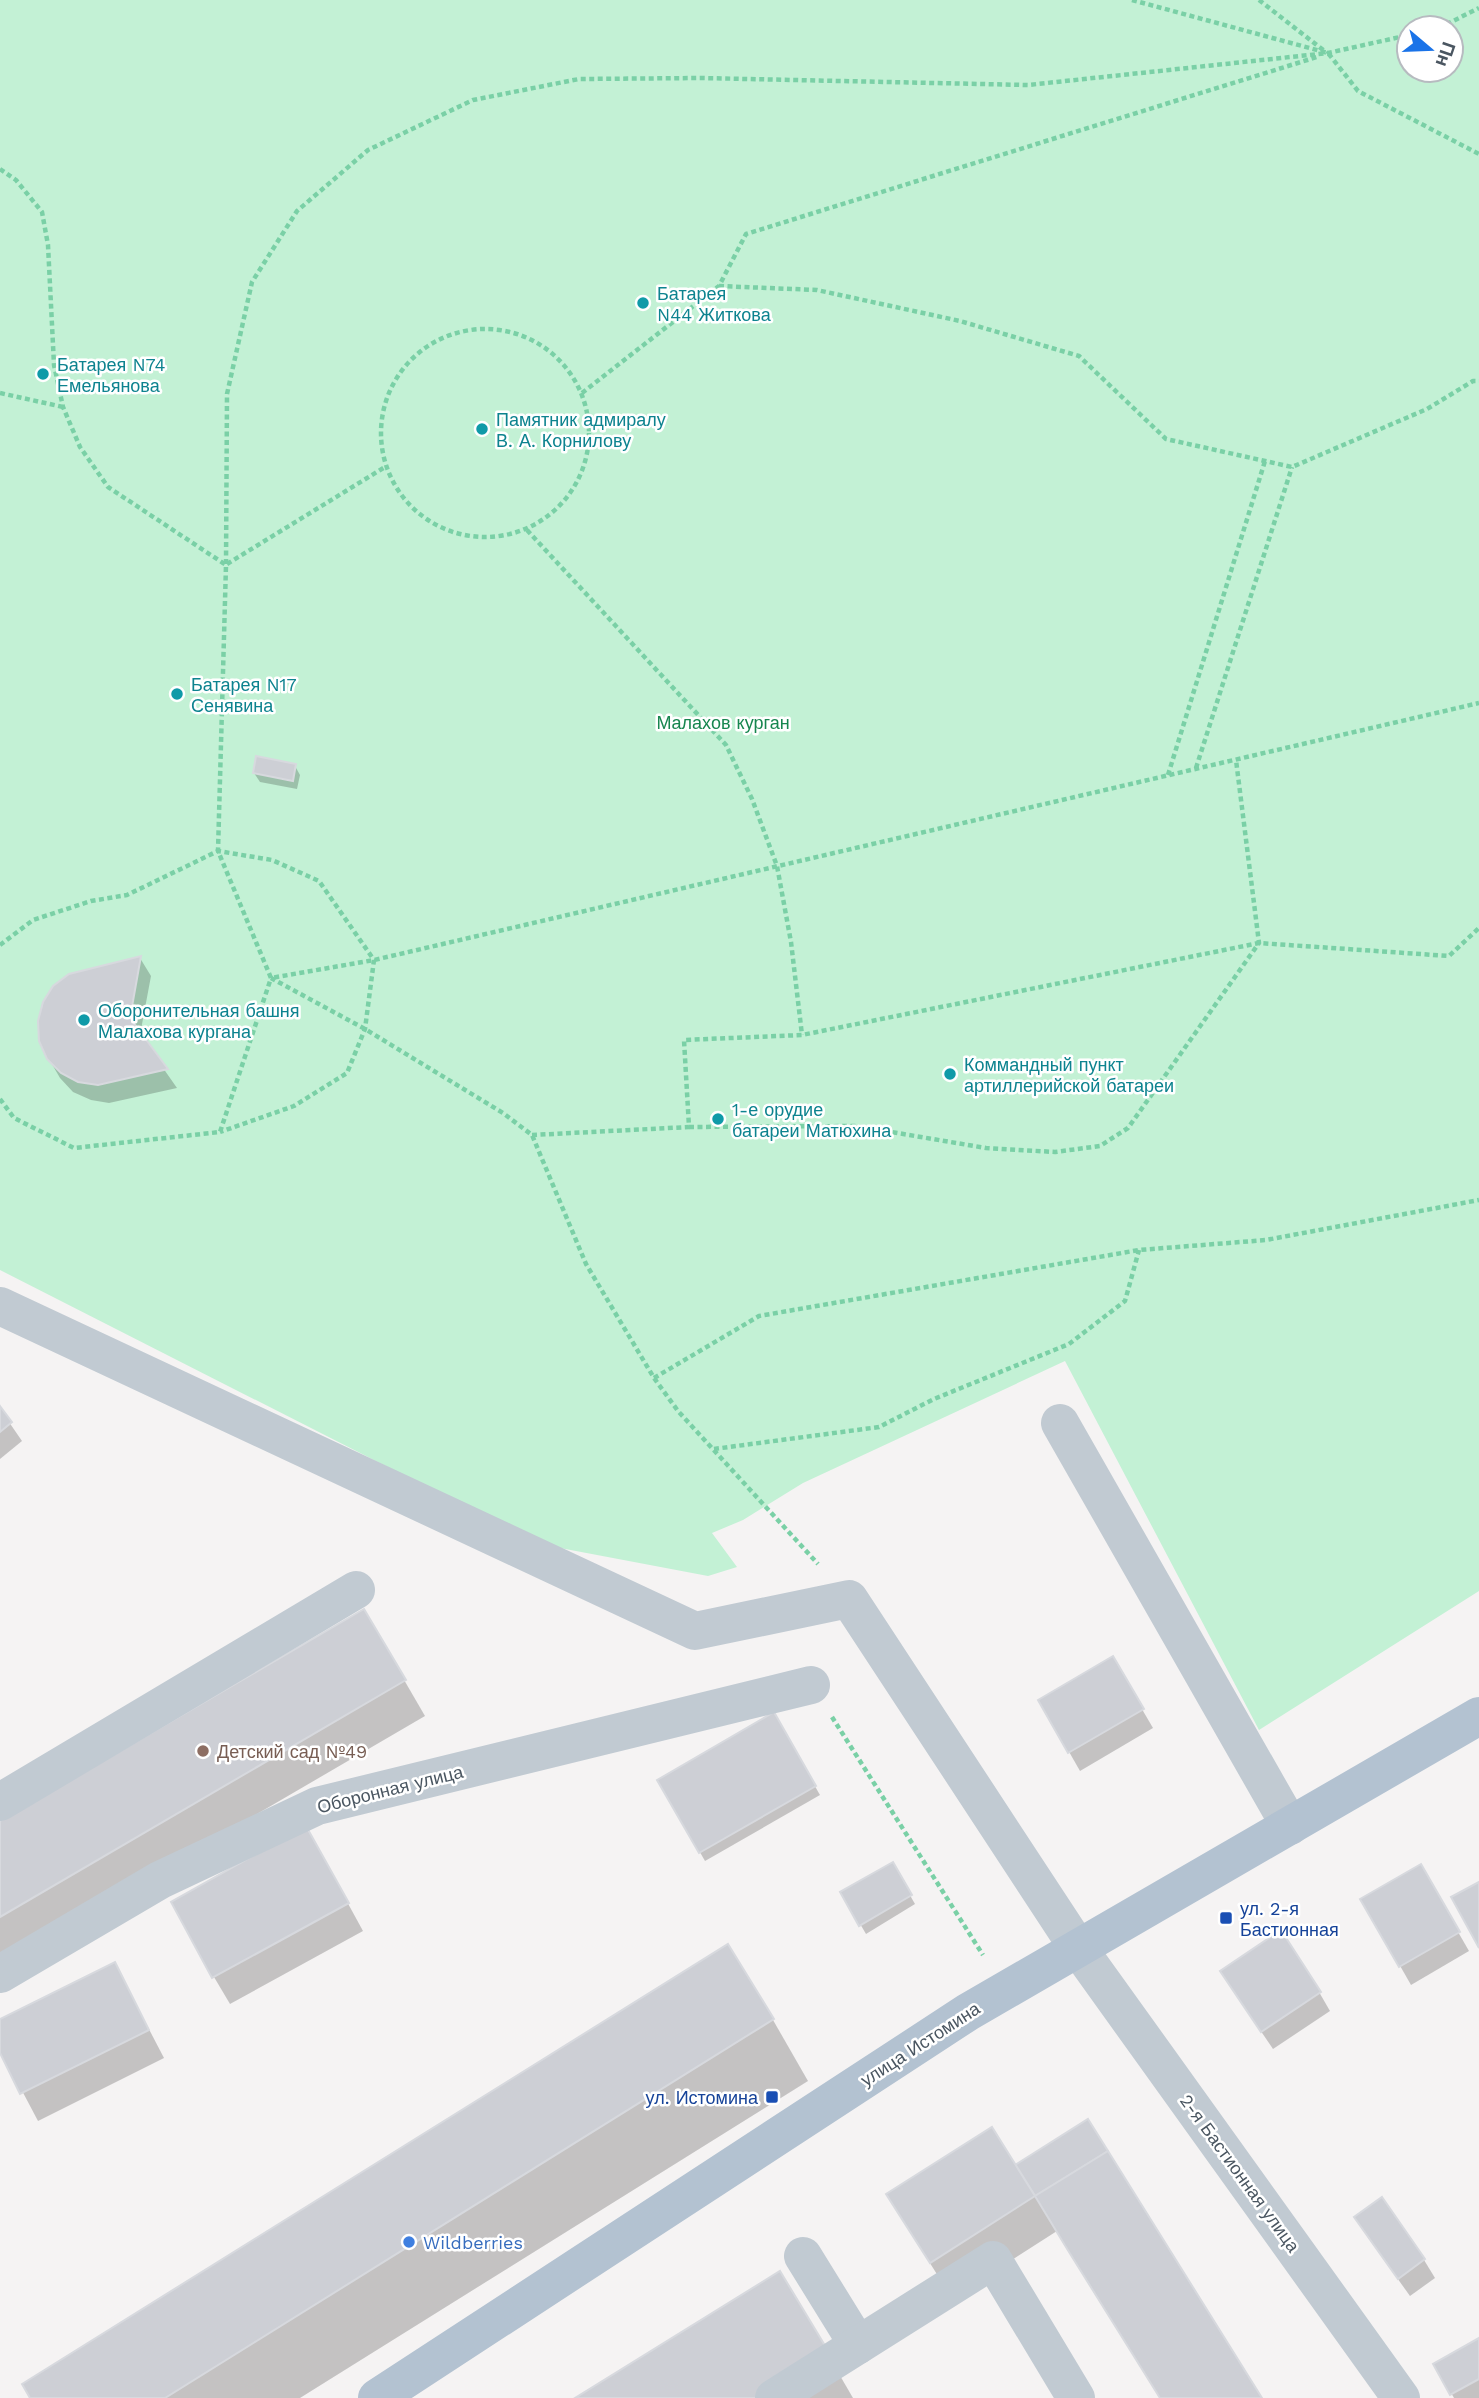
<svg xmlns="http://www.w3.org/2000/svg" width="1479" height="2398" viewBox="0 0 1479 2398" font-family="'Work Sans',sans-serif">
	<rect width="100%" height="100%" fill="#f5f3f3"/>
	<path fill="#c3f1d5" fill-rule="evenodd" d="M0,0H1479V1591L1259,1730L1065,1361L803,1483L743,1520L712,1533L737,1567L708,1576L539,1544L0,1270ZM1409,28H1451V70H1409Z"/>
	<g fill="#0003">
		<polygon points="295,766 300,775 297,789 260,782 254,773"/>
		<polygon points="140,958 151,976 140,1035 177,1088 109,1103 91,1100 73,1092 60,1078 49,1059"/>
		<polygon points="0,1409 22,1441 0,1459"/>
		<polygon points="364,1611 425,1716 0,1964 0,1823"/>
		<polygon points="1112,1658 1153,1728 1080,1771 1040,1701"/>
		<polygon points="774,1715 820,1795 705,1861 659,1781"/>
		<polygon points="322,1856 363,1931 230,2004 214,1977"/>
		<polygon points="892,1864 915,1904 866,1934 842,1893"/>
		<polygon points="1420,1866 1469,1951 1411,1985 1362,1899"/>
		<polygon points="115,1964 164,2058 38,2121 0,2049 0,2021"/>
		<polygon points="1233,1990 1319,1992 1330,2011 1273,2049"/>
		<polygon points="773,2020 808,2081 300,2398 32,2398"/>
		<polygon points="1015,2167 1260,2398 1160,2398 1057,2231 952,2298 909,2230"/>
		<polygon points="1367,2236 1424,2260 1435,2278 1410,2296"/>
		<polygon points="1479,2340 1479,2398 1454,2398 1435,2365"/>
		<polygon points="828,2355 853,2398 578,2398"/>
	</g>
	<g fill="#cdcfd5" stroke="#d7d9de" stroke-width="2">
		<polygon points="256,756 296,764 293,781 253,773"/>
		<polygon points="141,956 130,1018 168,1069 98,1085 78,1082 61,1073 47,1059 39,1041 38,1021 43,1002 53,986 69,974"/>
		<polygon points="0,1406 12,1422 0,1432"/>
		<polygon points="364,1609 406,1680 0,1917 0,1821"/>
		<polygon points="1113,1656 1144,1709 1068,1753 1038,1700"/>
		<polygon points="774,1712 816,1786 699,1853 657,1780"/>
		<polygon points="306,1826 349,1903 212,1978 171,1902"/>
		<polygon points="893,1862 912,1895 859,1926 840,1892"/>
		<polygon points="1421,1864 1460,1932 1399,1967 1360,1899"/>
		<polygon points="1479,1882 1479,1948 1451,1897"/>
		<polygon points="1281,1930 1321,1992 1261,2032 1220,1971"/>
		<polygon points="728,1944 774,2019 165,2398 30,2398 22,2384"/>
		<polygon points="115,1962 149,2030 20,2094 0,2053 0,2019"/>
		<polygon points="1088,2119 1108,2151 1035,2196 1015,2165"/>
		<polygon points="992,2127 1035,2196 930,2263 886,2194"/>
		<polygon points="1108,2151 1262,2398 1160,2398 1069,2252 1035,2196"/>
		<polygon points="1382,2197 1425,2259 1398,2279 1354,2217"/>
		<polygon points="780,2271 830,2354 758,2398 575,2398"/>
		<polygon points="1479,2338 1479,2379 1450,2395 1433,2364"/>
	</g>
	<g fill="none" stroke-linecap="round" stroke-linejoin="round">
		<g stroke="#7ad0a6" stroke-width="4.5" stroke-dasharray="5 3.5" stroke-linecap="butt">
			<polyline points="1132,0 1328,53 1358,91 1479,154"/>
			<polyline points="1259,0 1327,53"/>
			<polyline points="1439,28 1479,8"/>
			<polyline points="0,169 16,180 42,212 48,245 54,365 63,407 80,447 108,487 226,565 218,851 271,978 374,960 1479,703"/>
			<polyline points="719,286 817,290 960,321 1079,356 1166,439 1292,467 1427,409 1473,381 1479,381"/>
			<circle cx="485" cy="433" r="104"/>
			<polyline points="0,393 63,407"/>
			<polyline points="582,393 719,286 746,234 1317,57"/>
			<polyline points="527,530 726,745 752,799 777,866 791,942 802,1035"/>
			<polyline points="226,564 227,394 252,282 297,211 368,150 473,100 579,79 701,78 1028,85 1328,53 1409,35"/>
			<polyline points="227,564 385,467"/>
			<polyline points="1196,768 1292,467"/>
			<polyline points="1168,775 1265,461"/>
			<polyline points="0,945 33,920 91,901 127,895 218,851 272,860 319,881 374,960 365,1029 347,1073 294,1106 220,1132"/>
			<polyline points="0,1099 14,1118 74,1148 220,1132 271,978 365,1029 503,1113 532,1135 586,1264 654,1378 678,1411 818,1564"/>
			<polyline points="689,1127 856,1126 986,1148 1055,1152 1100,1146 1128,1128 1259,943 1236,760"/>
			<polyline points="532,1135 689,1127 684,1040 802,1035 1259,943 1449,956 1479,928"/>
			<polyline points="654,1378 759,1316 1139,1250 1266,1240 1479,1200"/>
			<polyline points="714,1449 879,1427 934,1399 1069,1344 1125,1301 1139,1250"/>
			<polyline points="832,1717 983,1955"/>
		</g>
		<g stroke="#c1cad2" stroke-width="38">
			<polyline points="0,1306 695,1631 849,1599 1078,1948 1401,2398"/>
			<polyline points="1060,1423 1290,1826"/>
			<polyline points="0,1802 356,1590"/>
			<polyline points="0,1974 160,1880 317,1806 811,1685"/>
			<polyline points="803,2256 858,2345"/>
			<polyline points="774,2398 993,2260 1076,2398"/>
		</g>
		<polyline stroke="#b3c2d1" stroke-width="38" points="377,2398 968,2012 1479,1716"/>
	</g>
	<g fill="#0f9aa8" stroke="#fff" stroke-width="2.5">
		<circle cx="643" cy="303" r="7"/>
		<circle cx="43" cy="374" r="7"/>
		<circle cx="482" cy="429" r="7"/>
		<circle cx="177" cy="694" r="7"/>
		<circle cx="84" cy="1020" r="7"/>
		<circle cx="950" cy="1074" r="7"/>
		<circle cx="718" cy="1119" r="7"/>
	</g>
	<circle fill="#8d6e63" stroke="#fff" stroke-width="2.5" cx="203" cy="1751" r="7"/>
	<g fill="#1a4fb4" stroke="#fff" stroke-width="2.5">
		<rect x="1219" y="1911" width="14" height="14" rx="3.5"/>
		<rect x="765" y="2090" width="14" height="14" rx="3.5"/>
	</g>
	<circle fill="#3f7fe0" stroke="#fff" stroke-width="2.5" cx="409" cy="2242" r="7"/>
	<g text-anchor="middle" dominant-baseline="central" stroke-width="5" stroke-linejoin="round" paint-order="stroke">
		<g font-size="18" fill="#0d838f" stroke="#fff" text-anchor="start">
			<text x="657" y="293">Батарея<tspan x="657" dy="21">N44 Житкова</tspan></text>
			<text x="57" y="364">Батарея N74<tspan x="57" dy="21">Емельянова</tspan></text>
			<text x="496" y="419">Памятник адмиралу<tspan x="496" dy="21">В. А. Корнилову</tspan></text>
			<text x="191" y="684">Батарея N17<tspan x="191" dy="21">Сенявина</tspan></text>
			<text x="98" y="1010">Оборонительная башня<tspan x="98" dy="21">Малахова кургана</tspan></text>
			<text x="964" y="1064">Коммандный пункт<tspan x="964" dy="21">артиллерийской батареи</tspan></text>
			<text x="732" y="1109">1-е орудие<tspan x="732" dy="21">батареи Матюхина</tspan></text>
		</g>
		<g font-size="18" fill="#17864f" stroke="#fff">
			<text x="723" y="722">Малахов курган</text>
		</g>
		<g font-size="18" fill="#785e54" stroke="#fff" text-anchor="start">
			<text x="217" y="1751">Детский сад №49</text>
		</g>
		<g font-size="18" fill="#4a5661" stroke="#fff">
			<text transform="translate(390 1789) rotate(-14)">Оборонная улица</text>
			<text transform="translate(920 2044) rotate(-33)">улица Истомина</text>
			<text transform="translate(1240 2173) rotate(54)">2-я Бастионная улица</text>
		</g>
		<g font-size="18" fill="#164399" stroke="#fff" text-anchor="start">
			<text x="1240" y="1908">ул. 2-я<tspan x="1240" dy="21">Бастионная</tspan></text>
			<text x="758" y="2097" text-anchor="end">ул. Истомина</text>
		</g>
		<g font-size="18" fill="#366cbe" stroke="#fff" text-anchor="start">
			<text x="423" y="2242">Wildberries</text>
		</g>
	</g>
	<g transform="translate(1430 49) rotate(109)"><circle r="33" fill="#ffffff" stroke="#b7bbc0" stroke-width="2"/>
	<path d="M0-5L12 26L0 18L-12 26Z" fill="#1a73e8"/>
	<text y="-10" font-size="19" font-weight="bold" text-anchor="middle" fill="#4a5661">Пн</text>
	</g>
</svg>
